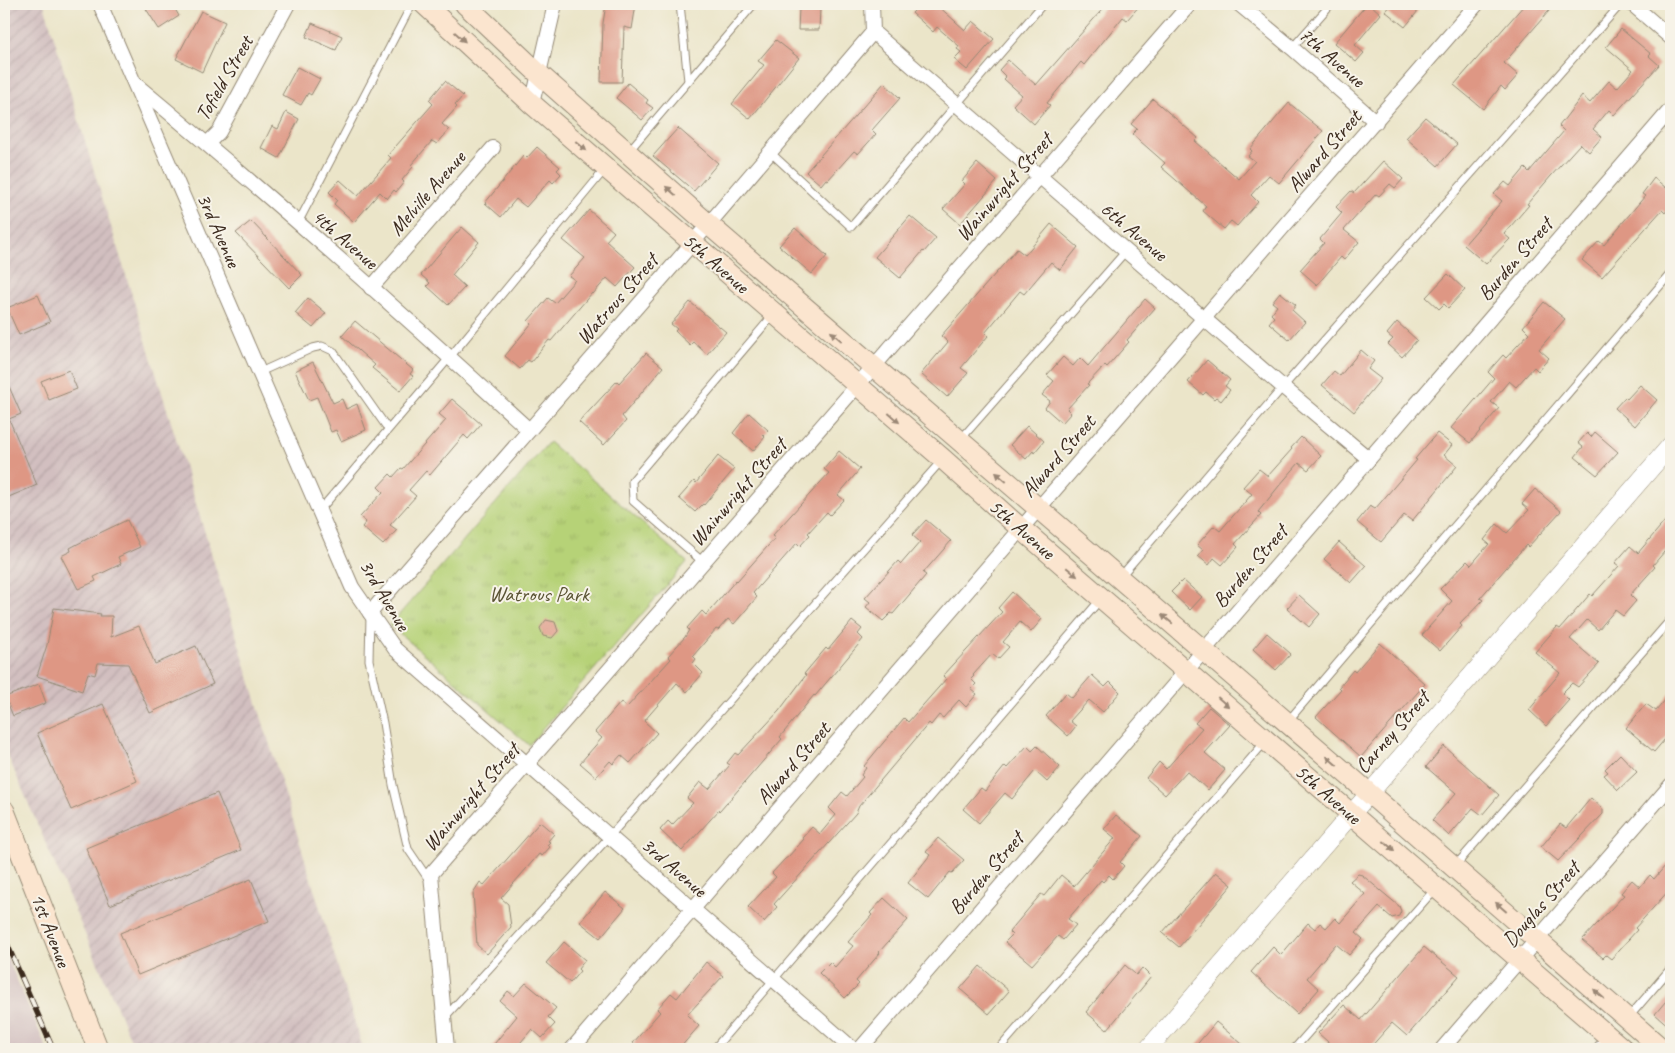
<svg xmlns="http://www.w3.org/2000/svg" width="1675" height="1053" viewBox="0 0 1675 1053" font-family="Caveat,sans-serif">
	<defs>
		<pattern id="industrial-furrows" width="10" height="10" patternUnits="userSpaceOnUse" patternTransform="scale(1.25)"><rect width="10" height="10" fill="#d2bfc0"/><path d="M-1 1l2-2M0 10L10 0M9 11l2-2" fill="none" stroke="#b5a4a5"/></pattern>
		<pattern id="park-tufts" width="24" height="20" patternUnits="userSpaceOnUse" patternTransform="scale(1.25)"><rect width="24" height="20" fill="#b6d277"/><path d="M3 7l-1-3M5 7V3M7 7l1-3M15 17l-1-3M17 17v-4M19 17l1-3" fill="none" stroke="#9db466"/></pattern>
	</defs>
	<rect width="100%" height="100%" fill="#f7f3e8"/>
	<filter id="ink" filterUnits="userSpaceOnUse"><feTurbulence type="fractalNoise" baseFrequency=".02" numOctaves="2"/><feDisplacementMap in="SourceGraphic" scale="10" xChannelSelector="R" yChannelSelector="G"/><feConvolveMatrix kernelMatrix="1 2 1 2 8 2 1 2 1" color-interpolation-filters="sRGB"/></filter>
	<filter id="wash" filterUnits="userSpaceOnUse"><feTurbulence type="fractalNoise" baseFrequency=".0096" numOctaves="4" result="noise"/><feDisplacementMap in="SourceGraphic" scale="20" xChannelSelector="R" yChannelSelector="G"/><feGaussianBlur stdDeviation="1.12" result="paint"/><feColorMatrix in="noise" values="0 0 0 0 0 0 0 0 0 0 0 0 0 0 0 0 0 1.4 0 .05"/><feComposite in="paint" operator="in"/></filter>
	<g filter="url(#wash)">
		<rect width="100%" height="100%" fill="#ebe5c9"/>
		<polygon fill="url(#industrial-furrows)" points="4,4 44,4 90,158 363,1049 135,1049 4,747"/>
		<polygon fill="#d2bfc0" points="4,950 47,1049 4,1049"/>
		<polygon fill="url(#park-tufts)" stroke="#787e4a" points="549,442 687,562 529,745 390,625"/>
		<g id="blocks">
			<g fill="#de9784">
				<polygon points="143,4 172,4 179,16 159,29"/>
				<polygon points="606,4 636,4 632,29 624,27 622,82 601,82 603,23"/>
				<polygon points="921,4 927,10 932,4 936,4 965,30 973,21 994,39 967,70 954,59 961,52 957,49 959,46 937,27 933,32 912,13"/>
				<polygon points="1107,4 1141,4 1127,20 1123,17 1084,65 1081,62 1047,103 1050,105 1034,124 1013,105 1022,95 1004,79 1006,77 999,70 1008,60 1036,85"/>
				<polygon points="1367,4 1370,4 1381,14 1355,45 1364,53 1356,62 1334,43"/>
				<polygon points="1391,4 1421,4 1416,10 1418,11 1405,27 1385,11"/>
				<polygon points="1525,4 1555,4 1504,63 1518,75 1505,90 1501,86 1483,109 1454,85"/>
				<polygon points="799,8 820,9 819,30 798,30"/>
				<polygon points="201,11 225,22 202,72 176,59"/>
				<polygon points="312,23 342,36 336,50 306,37"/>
				<polygon points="1621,29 1651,54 1649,56 1659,65 1614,115 1609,110 1593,129 1602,137 1589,152 1580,144 1551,176 1527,204 1529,205 1504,234 1510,239 1486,264 1464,245 1502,201 1494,194 1505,182 1510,186 1525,168 1529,172 1564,131 1559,126 1582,96 1590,103 1609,81 1617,88 1633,70 1606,47"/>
				<polygon points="776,40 799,58 750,119 732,104 764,65 758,61"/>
				<polygon points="297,67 320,79 311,95 308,93 301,105 282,95"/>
				<polygon points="445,81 463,96 455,105 457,107 442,124 449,130 437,144 432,141 411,165 413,167 402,180 404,182 396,192 394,190 387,199 380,192 354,222 334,204 337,200 329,192 340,180 358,196 391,158 388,155 433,104 429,100"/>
				<polygon points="628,83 648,100 646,103 653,108 642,120 616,98"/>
				<polygon points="884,83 900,98 872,130 876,134 858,154 854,151 828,180 826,179 821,185 806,172"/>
				<polygon points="1153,99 1198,138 1195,141 1239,179 1255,161 1248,156 1252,151 1250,149 1289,103 1323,131 1279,183 1269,175 1251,195 1258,202 1237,226 1231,221 1224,229 1203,211 1206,206 1161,167 1165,163 1132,134 1137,129 1131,124"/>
				<polygon points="286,112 299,119 279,158 261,148 272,126 278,129"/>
				<polygon points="1425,117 1457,144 1438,166 1406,138"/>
				<polygon points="678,128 718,163 694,191 653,156"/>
				<polygon points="537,147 560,167 557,170 561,174 553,183 550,180 526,207 516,199 501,217 485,203 524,155 527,158"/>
				<polygon points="1383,161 1403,179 1395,188 1390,184 1379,196 1376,194 1344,230 1359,242 1344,260 1341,257 1317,285 1300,270 1324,243 1320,239 1342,213 1336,207 1351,191 1354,193"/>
				<polygon points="977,163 997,181 960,224 943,209 965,184 962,181"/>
				<polygon points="1654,178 1671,192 1671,205 1665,213 1662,210 1602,277 1582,260 1599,241 1604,245 1645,196 1642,194"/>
				<polygon points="589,210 614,232 606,241 635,267 617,287 607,278 593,294 592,293 551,341 549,340 531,362 528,360 520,369 505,356 531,324 528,321 548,298 555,303 575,280 569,276 585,258 563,240"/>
				<polygon points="910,216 936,238 924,252 923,251 900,278 875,257"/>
				<polygon points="251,221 302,275 289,288 236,233"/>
				<polygon points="1051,224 1078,247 1060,270 1051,262 1024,294 1020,291 985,333 988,336 961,368 968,373 947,397 921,374 948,342 941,336 1017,249 1025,255"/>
				<polygon points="462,227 479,242 452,275 465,287 448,305 427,286 430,283 421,275"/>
				<polygon points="795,228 827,256 812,274 779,246"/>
				<polygon points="1448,274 1465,290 1448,308 1444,304 1439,309 1426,297"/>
				<polygon points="1280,292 1296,305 1292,310 1305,322 1289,340 1269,323 1274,317 1271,314 1277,306 1272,302"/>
				<polygon points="38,295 50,322 19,335 7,308"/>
				<polygon points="308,298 326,313 313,328 295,313"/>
				<polygon points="1145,299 1155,308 1127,340 1129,342 1107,367 1105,365 1087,384 1089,385 1067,409 1071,413 1062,423 1045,408 1050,401 1042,395 1054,381 1047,375 1063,357 1073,366 1080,358 1088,366"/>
				<polygon points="690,302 726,332 707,354 693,342 690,345 675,331 677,329 671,324"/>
				<polygon points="1544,302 1565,319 1539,349 1549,358 1538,371 1534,367 1516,387 1509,381 1491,402 1499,408 1470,443 1451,428 1494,378 1488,372 1503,355 1506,358 1529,333 1523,327"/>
				<polygon points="355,321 413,370 410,374 413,376 400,391 372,368 375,365 342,336"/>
				<polygon points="1397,322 1417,340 1402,357 1388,344 1393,339 1387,334"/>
				<polygon points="1361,350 1374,361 1368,369 1381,379 1354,412 1322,385 1334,371 1340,376"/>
				<polygon points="646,353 663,367 622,416 626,421 604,445 579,422 617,381 619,383"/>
				<polygon points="1207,360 1230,380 1225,386 1230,390 1221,401 1216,397 1214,399 1206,392 1203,395 1188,382"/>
				<polygon points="313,362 333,403 342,399 346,409 357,404 366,430 341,441 336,430 331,432 317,397 309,400 295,371"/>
				<polygon points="69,370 77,389 49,400 41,381"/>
				<polygon points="4,375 21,414 9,419 37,485 4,499"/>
				<polygon points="1640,385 1657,400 1635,426 1615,408 1625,397 1627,399"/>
				<polygon points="452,399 481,424 468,439 464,435 430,475 426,471 409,490 416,496 390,525 397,530 383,545 362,527 366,522 360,517 383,492 378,487 390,474 393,477 401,468 403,469 446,420 439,414"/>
				<polygon points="749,413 768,430 763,435 765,437 753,451 733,433"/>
				<polygon points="1027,426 1044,441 1034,453 1033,451 1026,459 1010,445"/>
				<polygon points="1595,432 1618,452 1597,475 1575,457 1583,447 1578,443 1587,433 1591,437"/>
				<polygon points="1437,433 1452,445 1444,455 1457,466 1412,521 1404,515 1381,542 1357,522 1370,506 1375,509 1417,460 1415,459"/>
				<polygon points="1301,437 1321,456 1308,470 1299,463 1279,486 1258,512 1261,515 1235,544 1238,547 1222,565 1214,558 1209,565 1198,556 1203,550 1197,545 1214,526 1220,531 1252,494 1243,487 1259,469 1268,476 1292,449 1291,448"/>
				<polygon points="839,451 860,469 838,495 844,500 830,515 827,512 808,533 810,535 800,546 797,543 753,593 757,597 734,624 728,619 718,630 716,629 693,656 696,659 693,663 703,673 687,692 677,683 644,721 657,733 630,763 621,755 613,764 610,761 596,777 580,763 602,738 595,732 621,702 627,707 671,659 668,656 685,637 689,630 687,628 702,611 706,615 736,580 737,581 775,538 772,536 829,473 824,469"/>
				<polygon points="718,456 734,469 704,505 703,504 695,512 679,498 694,481 696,483"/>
				<polygon points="1535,489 1561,511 1528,547 1526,545 1499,576 1480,598 1483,600 1460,624 1462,626 1440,651 1422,635 1452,601 1440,589 1467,561 1471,565 1489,544 1484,540 1497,524 1507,533 1529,510 1522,504"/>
				<polygon points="1671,514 1671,544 1653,565 1655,567 1630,595 1636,601 1623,616 1615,610 1598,630 1587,620 1570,639 1599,664 1578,687 1572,683 1562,693 1569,700 1546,726 1529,710 1560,673 1535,652 1557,627 1560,629 1590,594 1592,596 1619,566 1615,563 1630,546 1638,553"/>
				<polygon points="127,520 140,547 118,557 121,564 94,577 96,581 78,589 61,556 71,551 70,548 87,539"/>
				<polygon points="926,520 951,541 923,573 926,575 893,614 891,613 883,621 866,607 870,602 865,598 898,561 901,564 920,542 912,535"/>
				<polygon points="1339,542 1366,566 1351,583 1324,559"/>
				<polygon points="1183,580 1202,597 1190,610 1171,592"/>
				<polygon points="1012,592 1042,619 1031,632 1020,622 1003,642 1009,647 998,659 992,654 973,675 974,676 971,679 976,684 971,689 977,694 966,707 959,700 943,718 939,715 931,725 929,723 859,806 856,813 774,904 777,907 764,922 748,907 776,877 772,873 785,859 788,857 804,839 802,838 812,827 820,834 836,815 829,808 842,792 847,796 863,777 861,775 866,768 864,766 878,749 904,718 908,722 946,679 943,676 1002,612 998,608"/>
				<polygon points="1299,595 1320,614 1309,627 1287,608"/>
				<polygon points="54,608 101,614 100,616 112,616 111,637 139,626 155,664 196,646 213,684 150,713 128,664 98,663 95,675 88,673 82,691 37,676 47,645"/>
				<polygon points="546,620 555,622 558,631 552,638 543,636 540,628"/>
				<polygon points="852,621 862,629 858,634 863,639 859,644 815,696 814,695 780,737 782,739 720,811 719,810 682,851 660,830 668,821 672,825 693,803 687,798 700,782 709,789 730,765 727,763 735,753 738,755 779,711 806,675 804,674 826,648 828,650"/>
				<polygon points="1267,633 1291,654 1276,670 1253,649"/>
				<polygon points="1380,643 1425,684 1361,757 1316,717 1341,689 1339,687 1353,670 1355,672"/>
				<polygon points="1092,675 1105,687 1110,682 1120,692 1103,712 1089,700 1070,721 1076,726 1068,736 1046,716 1066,693 1072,698"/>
				<polygon points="39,684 46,703 13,716 5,697"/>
				<polygon points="1671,693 1671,732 1654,752 1626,728 1646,704 1656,711"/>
				<polygon points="103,704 137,781 71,810 37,733"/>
				<polygon points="1209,707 1230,725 1205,753 1225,770 1208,790 1187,771 1165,795 1146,778 1159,762 1166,769 1202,728 1195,723"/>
				<polygon points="1027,746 1032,751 1037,746 1060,767 1047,782 1035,771 1012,799 1005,793 979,823 963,809 981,788 985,791 1005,766 1007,768"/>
				<polygon points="1444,746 1499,795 1482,815 1473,808 1449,836 1432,820 1456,793 1426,767"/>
				<polygon points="1620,754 1637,772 1618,790 1604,775 1608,772 1605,769"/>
				<polygon points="217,793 241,850 110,905 86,848"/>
				<polygon points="1591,798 1603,809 1603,814 1558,861 1541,847 1560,824 1566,828"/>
				<polygon points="1116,815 1142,836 1120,862 1124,866 1113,879 1109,875 1103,882 1101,880 1068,919 1076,925 1063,940 1058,936 1032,965 1005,942 1012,935 1009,932 1041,894 1044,896 1061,875 1074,886 1115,838 1104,829"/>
				<polygon points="540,822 554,834 548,841 550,842 547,845 550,847 542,856 539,854 501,898 508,904 511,927 487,954 477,945 473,893 480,882 484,885"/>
				<polygon points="938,838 964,860 952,873 950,872 928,899 908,883 930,855 926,852"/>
				<polygon points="1671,859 1671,888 1635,928 1637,930 1611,959 1606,955 1603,958 1582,940 1624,895 1621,893 1632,880 1640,887 1650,875 1654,879"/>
				<polygon points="1216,872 1232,885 1179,947 1162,933"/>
				<polygon points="1358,874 1362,875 1399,906 1401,911 1399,916 1392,918 1379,907 1356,933 1363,939 1349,955 1336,944 1307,978 1319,989 1297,1014 1251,972 1273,947 1281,955 1308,923 1315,929 1320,923 1326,928 1335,918 1340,923 1365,894 1350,881"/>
				<polygon points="251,879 269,921 138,975 120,933"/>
				<polygon points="605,892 625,908 600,938 580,922"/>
				<polygon points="884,898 908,920 879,952 880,953 856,981 859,984 845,998 819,973 830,962 835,967 853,946 848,942 872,915 870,913"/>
				<polygon points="564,942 585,960 578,969 580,971 570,983 546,963"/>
				<polygon points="1424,947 1459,976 1407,1036 1392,1023 1369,1049 1333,1049 1327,1044 1328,1042 1318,1033 1344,1005 1361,1020"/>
				<polygon points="706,962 723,976 687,1015 699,1026 679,1049 640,1049 633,1043 660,1012 657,1009 671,993 677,998"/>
				<polygon points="1125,965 1136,975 1142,968 1151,977 1107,1030 1086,1012"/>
				<polygon points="980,966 1009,991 989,1014 960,989"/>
				<polygon points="526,983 556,1008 548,1017 555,1024 542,1038 532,1029 515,1049 490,1049 517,1016 500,1001 508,991 514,996"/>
				<polygon points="1671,995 1671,1028 1655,1014"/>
				<polygon points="1216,1022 1248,1049 1193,1049"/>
			</g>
		</g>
	</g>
	<g filter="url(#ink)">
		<use href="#blocks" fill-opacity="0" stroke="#938874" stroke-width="1"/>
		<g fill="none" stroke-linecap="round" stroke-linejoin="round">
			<defs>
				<g id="service">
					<polyline points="680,4 688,81"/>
					<polyline points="1292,48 1331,4"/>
					<polyline points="628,152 754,4"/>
					<polyline points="770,152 851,227 1043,4"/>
					<polyline points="298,223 412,4"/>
					<polyline points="260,372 313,348 322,346 333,351 388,429"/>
					<polyline points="961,439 1126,251"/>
					<polyline points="320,510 450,357 606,168"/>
					<polyline points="703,562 633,501 632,481 774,314"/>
					<polyline points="1121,576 1283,387 1621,4"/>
					<polyline points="370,616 369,660 383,723 393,785 408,849 429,880"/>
					<polyline points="1288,721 1671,273"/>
					<polyline points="1456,865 1671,619"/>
					<polyline points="445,1017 609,837 942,460"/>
					<polyline points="1629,1017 1671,968"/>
					<polyline points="714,1049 1100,600"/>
					<polyline points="999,1049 1265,742"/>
					<polyline points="1294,1049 1435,889"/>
					<polyline points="1596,1049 1605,1037"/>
				</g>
				<g id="minor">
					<polyline points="100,4 352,587 395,649 853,1049"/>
					<polyline points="1239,4 1292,48 1376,122"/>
					<polyline points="1632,4 1671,38"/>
					<polyline points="873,32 1283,387 1369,459"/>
					<path d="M135,84C269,195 400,311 529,430"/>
					<polyline points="532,104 555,4"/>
					<polyline points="207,144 219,132 288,4"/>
					<polyline points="371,288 493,148"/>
					<polyline points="370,613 683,254 873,32 872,4"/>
					<polyline points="447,1049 431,874 1190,4"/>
					<polyline points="572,1049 1038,509 1477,4"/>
					<polyline points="860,1049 1671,109"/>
					<polyline points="1442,1049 1671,785"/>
				</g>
				<polyline id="tertiary" points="1148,1049 1671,445"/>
				<g id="secondary">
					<polyline points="424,4 532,104 943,459 1010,519 1623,1049"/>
					<polyline points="465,4 539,74 708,224 1355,781 1662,1049"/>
					<polyline points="4,810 98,1049"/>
				</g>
			</defs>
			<use href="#service" stroke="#938874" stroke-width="9"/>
			<use href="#minor" stroke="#938874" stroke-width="16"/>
			<use href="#tertiary" stroke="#938874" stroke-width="19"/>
			<use href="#secondary" stroke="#938874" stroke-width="22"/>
			<use href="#service" stroke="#fff" stroke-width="7"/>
			<use href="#minor" stroke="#fff" stroke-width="14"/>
			<use href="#tertiary" stroke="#fff" stroke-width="18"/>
			<use href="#secondary" stroke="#fbe5cf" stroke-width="20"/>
			<defs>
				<polyline id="rail" points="4,937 53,1049"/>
			</defs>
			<use href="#rail" stroke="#3b2a1e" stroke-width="5.5"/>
			<use href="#rail" stroke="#f7f3e8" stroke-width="4" stroke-dasharray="11" stroke-linecap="butt"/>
		</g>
		<defs><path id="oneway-solid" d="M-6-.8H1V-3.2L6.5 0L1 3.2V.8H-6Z" transform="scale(1.25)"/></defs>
		<g fill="#9b8876">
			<use href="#oneway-solid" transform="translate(460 37) rotate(43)"/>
			<use href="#oneway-solid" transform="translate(581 146) rotate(41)"/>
			<use href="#oneway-solid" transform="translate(671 191) rotate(-139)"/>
			<use href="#oneway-solid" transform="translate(836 336) rotate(-139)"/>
			<use href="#oneway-solid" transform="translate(894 418) rotate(41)"/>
			<use href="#oneway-solid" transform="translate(1001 477) rotate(-139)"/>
			<use href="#oneway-solid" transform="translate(1072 572) rotate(40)"/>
			<use href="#oneway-solid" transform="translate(1167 619) rotate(-140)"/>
			<use href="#oneway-solid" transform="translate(1223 702) rotate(41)"/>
			<use href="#oneway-solid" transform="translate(1332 761) rotate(-139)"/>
			<use href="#oneway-solid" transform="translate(1389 846) rotate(41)"/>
			<use href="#oneway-solid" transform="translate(1501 907) rotate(-139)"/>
			<use href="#oneway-solid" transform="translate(1599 994) rotate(-138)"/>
		</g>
	</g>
	<g text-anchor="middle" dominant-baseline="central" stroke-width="4" stroke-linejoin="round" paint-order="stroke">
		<g font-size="21" fill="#3b2a1e" stroke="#f7f3e8">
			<text transform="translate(1332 57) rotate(41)">7th Avenue</text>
			<text transform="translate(224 78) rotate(-60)">Tofield Street</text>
			<text transform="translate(1324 151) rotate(-49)">Alward Street</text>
			<text transform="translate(1004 187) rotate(-49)">Wainwright Street</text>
			<text transform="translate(427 193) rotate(-49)">Melville Avenue</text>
			<text transform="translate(219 230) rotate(66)">3rd Avenue</text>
			<text transform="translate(1134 231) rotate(40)">6th Avenue</text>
			<text transform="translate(345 239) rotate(41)">4th Avenue</text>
			<text transform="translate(1515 259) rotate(-49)">Burden Street</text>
			<text transform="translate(716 263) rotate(41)">5th Avenue</text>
			<text transform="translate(617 299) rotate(-49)">Watrous Street</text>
			<text transform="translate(1058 456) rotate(-49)">Alward Street</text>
			<text transform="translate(738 492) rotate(-49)">Wainwright Street</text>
			<text transform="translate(1022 529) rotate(41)">5th Avenue</text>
			<text transform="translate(1250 566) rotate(-49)">Burden Street</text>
			<text transform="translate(385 595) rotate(59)">3rd Avenue</text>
			<text transform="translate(1392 732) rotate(-49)">Carney Street</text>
			<text transform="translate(793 763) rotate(-49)">Alward Street</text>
			<text transform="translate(1328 794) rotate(41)">5th Avenue</text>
			<text transform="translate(471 797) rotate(-49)">Wainwright Street</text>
			<text transform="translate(674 867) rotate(41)">3rd Avenue</text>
			<text transform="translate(986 873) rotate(-49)">Burden Street</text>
			<text transform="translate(1541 904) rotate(-49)">Douglas Street</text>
			<text transform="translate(51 930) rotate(69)">1st Avenue</text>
		</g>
		<g font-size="21" fill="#5a5434" stroke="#f7f3e8">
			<text x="539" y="594">Watrous Park</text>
		</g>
	</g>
	<rect width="1675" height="1053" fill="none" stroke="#f7f3e8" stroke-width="20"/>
</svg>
